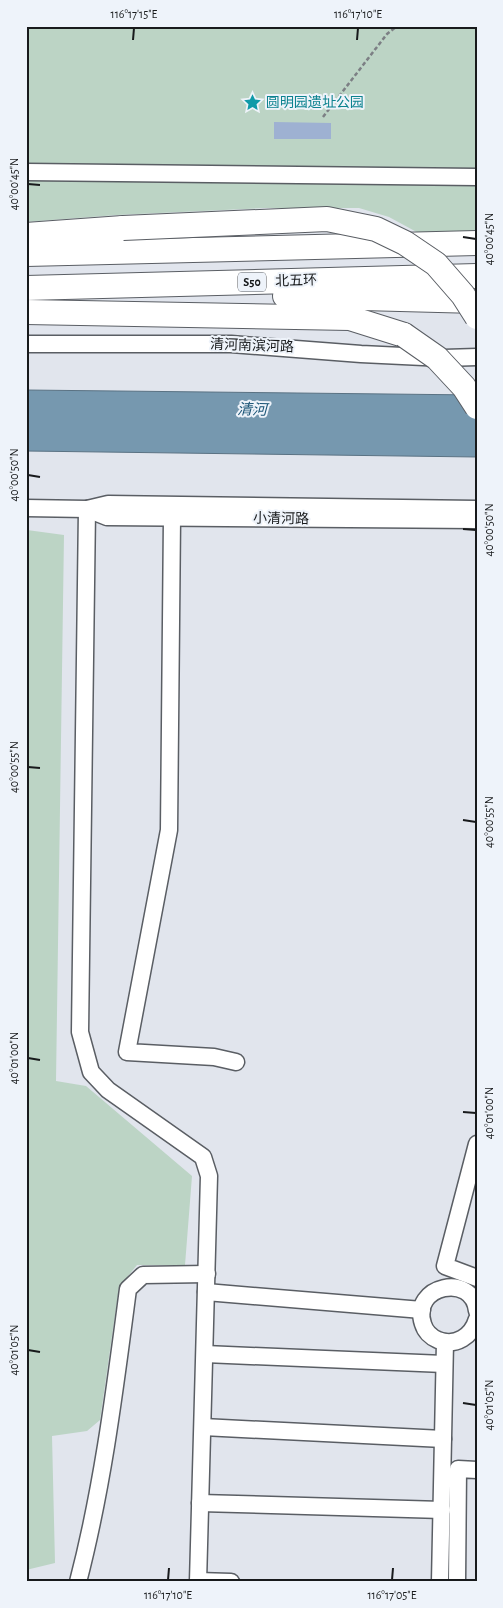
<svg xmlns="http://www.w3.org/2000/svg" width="503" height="1608" viewBox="0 0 503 1608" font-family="'Alegreya Sans','Noto Sans SC',sans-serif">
	<rect width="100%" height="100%" fill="#e1e5ed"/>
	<g fill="#bcd4c5">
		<polygon points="26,26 477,26 477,233 424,236 389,217 359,208 265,208 117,215 26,222"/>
		<polygon points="27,530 64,535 56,1081 86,1086 192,1176 185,1265 137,1265 119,1287 100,1420 87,1431 52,1436 55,1563 26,1570"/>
	</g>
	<polygon fill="#7698af" stroke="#5a7283" points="26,390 477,395 477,457 26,451"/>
	<polygon fill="#9eb1d2" points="274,122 331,123 331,139 274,139"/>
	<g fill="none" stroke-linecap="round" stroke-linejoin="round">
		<defs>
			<g id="minor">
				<polyline points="26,172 477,177"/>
				<polyline points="26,344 231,344 361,354 444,358 477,357"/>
				<polyline points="26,508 87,509 108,504 477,509"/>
				<polyline points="87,509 80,1032 91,1072 108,1090 203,1157 209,1176 198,1582"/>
				<polyline points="87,509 107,517 477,520"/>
				<polyline points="172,518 169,830 127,1052 214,1057 236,1062"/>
				<polyline points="477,1144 445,1266 477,1278"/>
				<polyline points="206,1292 422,1310"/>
				<path d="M477,1311C473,1272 410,1285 423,1324C425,1331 431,1337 438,1340C456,1347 472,1336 477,1319"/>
				<polyline points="205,1354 444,1364"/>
				<polyline points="203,1427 443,1439"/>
				<polyline points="200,1503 442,1510"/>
				<polyline points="198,1581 231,1582"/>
				<path d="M78,1582C103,1486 115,1388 128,1289L143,1275L207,1274"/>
				<polyline points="440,1582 445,1342"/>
				<polyline points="457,1582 458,1469 477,1470"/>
			</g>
			<g id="highway">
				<polyline points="26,235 123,228"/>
				<polyline points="26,254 477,243"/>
				<polyline points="26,288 477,276"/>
				<polyline points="285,296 477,301"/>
				<polyline points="26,312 350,318 404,335"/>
			</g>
		</defs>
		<use href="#minor" stroke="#5a5e64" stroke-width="19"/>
		<use href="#highway" stroke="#5a5e64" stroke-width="26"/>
		<polyline stroke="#7c7f84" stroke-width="2.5" stroke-dasharray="4 2.5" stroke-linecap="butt" points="323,117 387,34 397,26"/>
		<use href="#minor" stroke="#fff" stroke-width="16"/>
		<use href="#highway" stroke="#fff" stroke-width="24"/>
		<defs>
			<g id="highway-bridge">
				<polyline points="123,228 327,219 376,229 405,243 436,264 463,295 477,317"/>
				<polyline points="404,335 437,358 464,387 477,407"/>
			</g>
		</defs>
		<use href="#highway-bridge" stroke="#5a5e64" stroke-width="26" stroke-linecap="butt"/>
		<use href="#highway-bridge" stroke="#fff" stroke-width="24"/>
	</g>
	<path fill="none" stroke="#181a1c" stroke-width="2" d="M133,40L134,28M357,40L358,28M28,184L40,185M463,237L476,239M28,475L40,477M463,529L476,530M28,767L40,768M463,820L476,822M28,1058L40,1060M463,1112L476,1113M28,1350L40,1352M463,1403L476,1405M168,1580L169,1568M392,1580L393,1568"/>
	<defs>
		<symbol id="sight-bare" viewBox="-9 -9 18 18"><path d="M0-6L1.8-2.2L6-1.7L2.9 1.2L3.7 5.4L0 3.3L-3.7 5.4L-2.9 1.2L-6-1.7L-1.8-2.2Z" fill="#0f9aa8" stroke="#eef3fa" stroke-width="2.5" paint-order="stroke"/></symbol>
	</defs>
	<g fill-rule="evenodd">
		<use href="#sight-bare" x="240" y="90" width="25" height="25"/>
	</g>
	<g text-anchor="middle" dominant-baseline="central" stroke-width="4" stroke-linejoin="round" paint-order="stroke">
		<rect fill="#eef3fa" stroke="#585b5f" stroke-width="1" x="238" y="272.5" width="28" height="19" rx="4"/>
		<g font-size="12" font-weight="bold" fill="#181a1c">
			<text x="252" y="282">S50</text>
		</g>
		<g font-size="14" fill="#0d838f" stroke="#eef3fa" text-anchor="start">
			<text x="266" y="103">圆明园遗址公园</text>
		</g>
		<g font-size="14" fill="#181a1c" stroke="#eef3fa">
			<text transform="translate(296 281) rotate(-2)">北五环</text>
			<text transform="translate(252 346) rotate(2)">清河南滨河路</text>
			<text transform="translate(281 519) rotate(1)">小清河路</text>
		</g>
		<g font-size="15" font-style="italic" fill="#175274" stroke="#eef3fa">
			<text transform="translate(252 410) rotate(1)">清河</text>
		</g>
	</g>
	<rect width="503" height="1608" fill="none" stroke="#eef3fa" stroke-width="55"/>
	<rect x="28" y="28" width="448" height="1552" fill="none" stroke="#181a1c" stroke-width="2"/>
	<g font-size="12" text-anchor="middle" fill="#181a1c">
		<text x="134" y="18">116°17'15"E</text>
		<text x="358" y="18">116°17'10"E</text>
		<text transform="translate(14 184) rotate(-90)" y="4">40°00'45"N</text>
		<text transform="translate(489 239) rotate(-90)" y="4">40°00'45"N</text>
		<text transform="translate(14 475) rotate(-90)" y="4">40°00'50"N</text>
		<text transform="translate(489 530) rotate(-90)" y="4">40°00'50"N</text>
		<text transform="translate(14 767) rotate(-90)" y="4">40°00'55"N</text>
		<text transform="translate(489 822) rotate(-90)" y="4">40°00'55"N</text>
		<text transform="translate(14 1058) rotate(-90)" y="4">40°01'00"N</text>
		<text transform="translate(489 1113) rotate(-90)" y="4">40°01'00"N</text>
		<text transform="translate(14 1350) rotate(-90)" y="4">40°01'05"N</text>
		<text transform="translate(489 1405) rotate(-90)" y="4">40°01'05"N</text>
		<text x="168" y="1599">116°17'10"E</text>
		<text x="392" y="1599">116°17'05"E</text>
	</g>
</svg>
